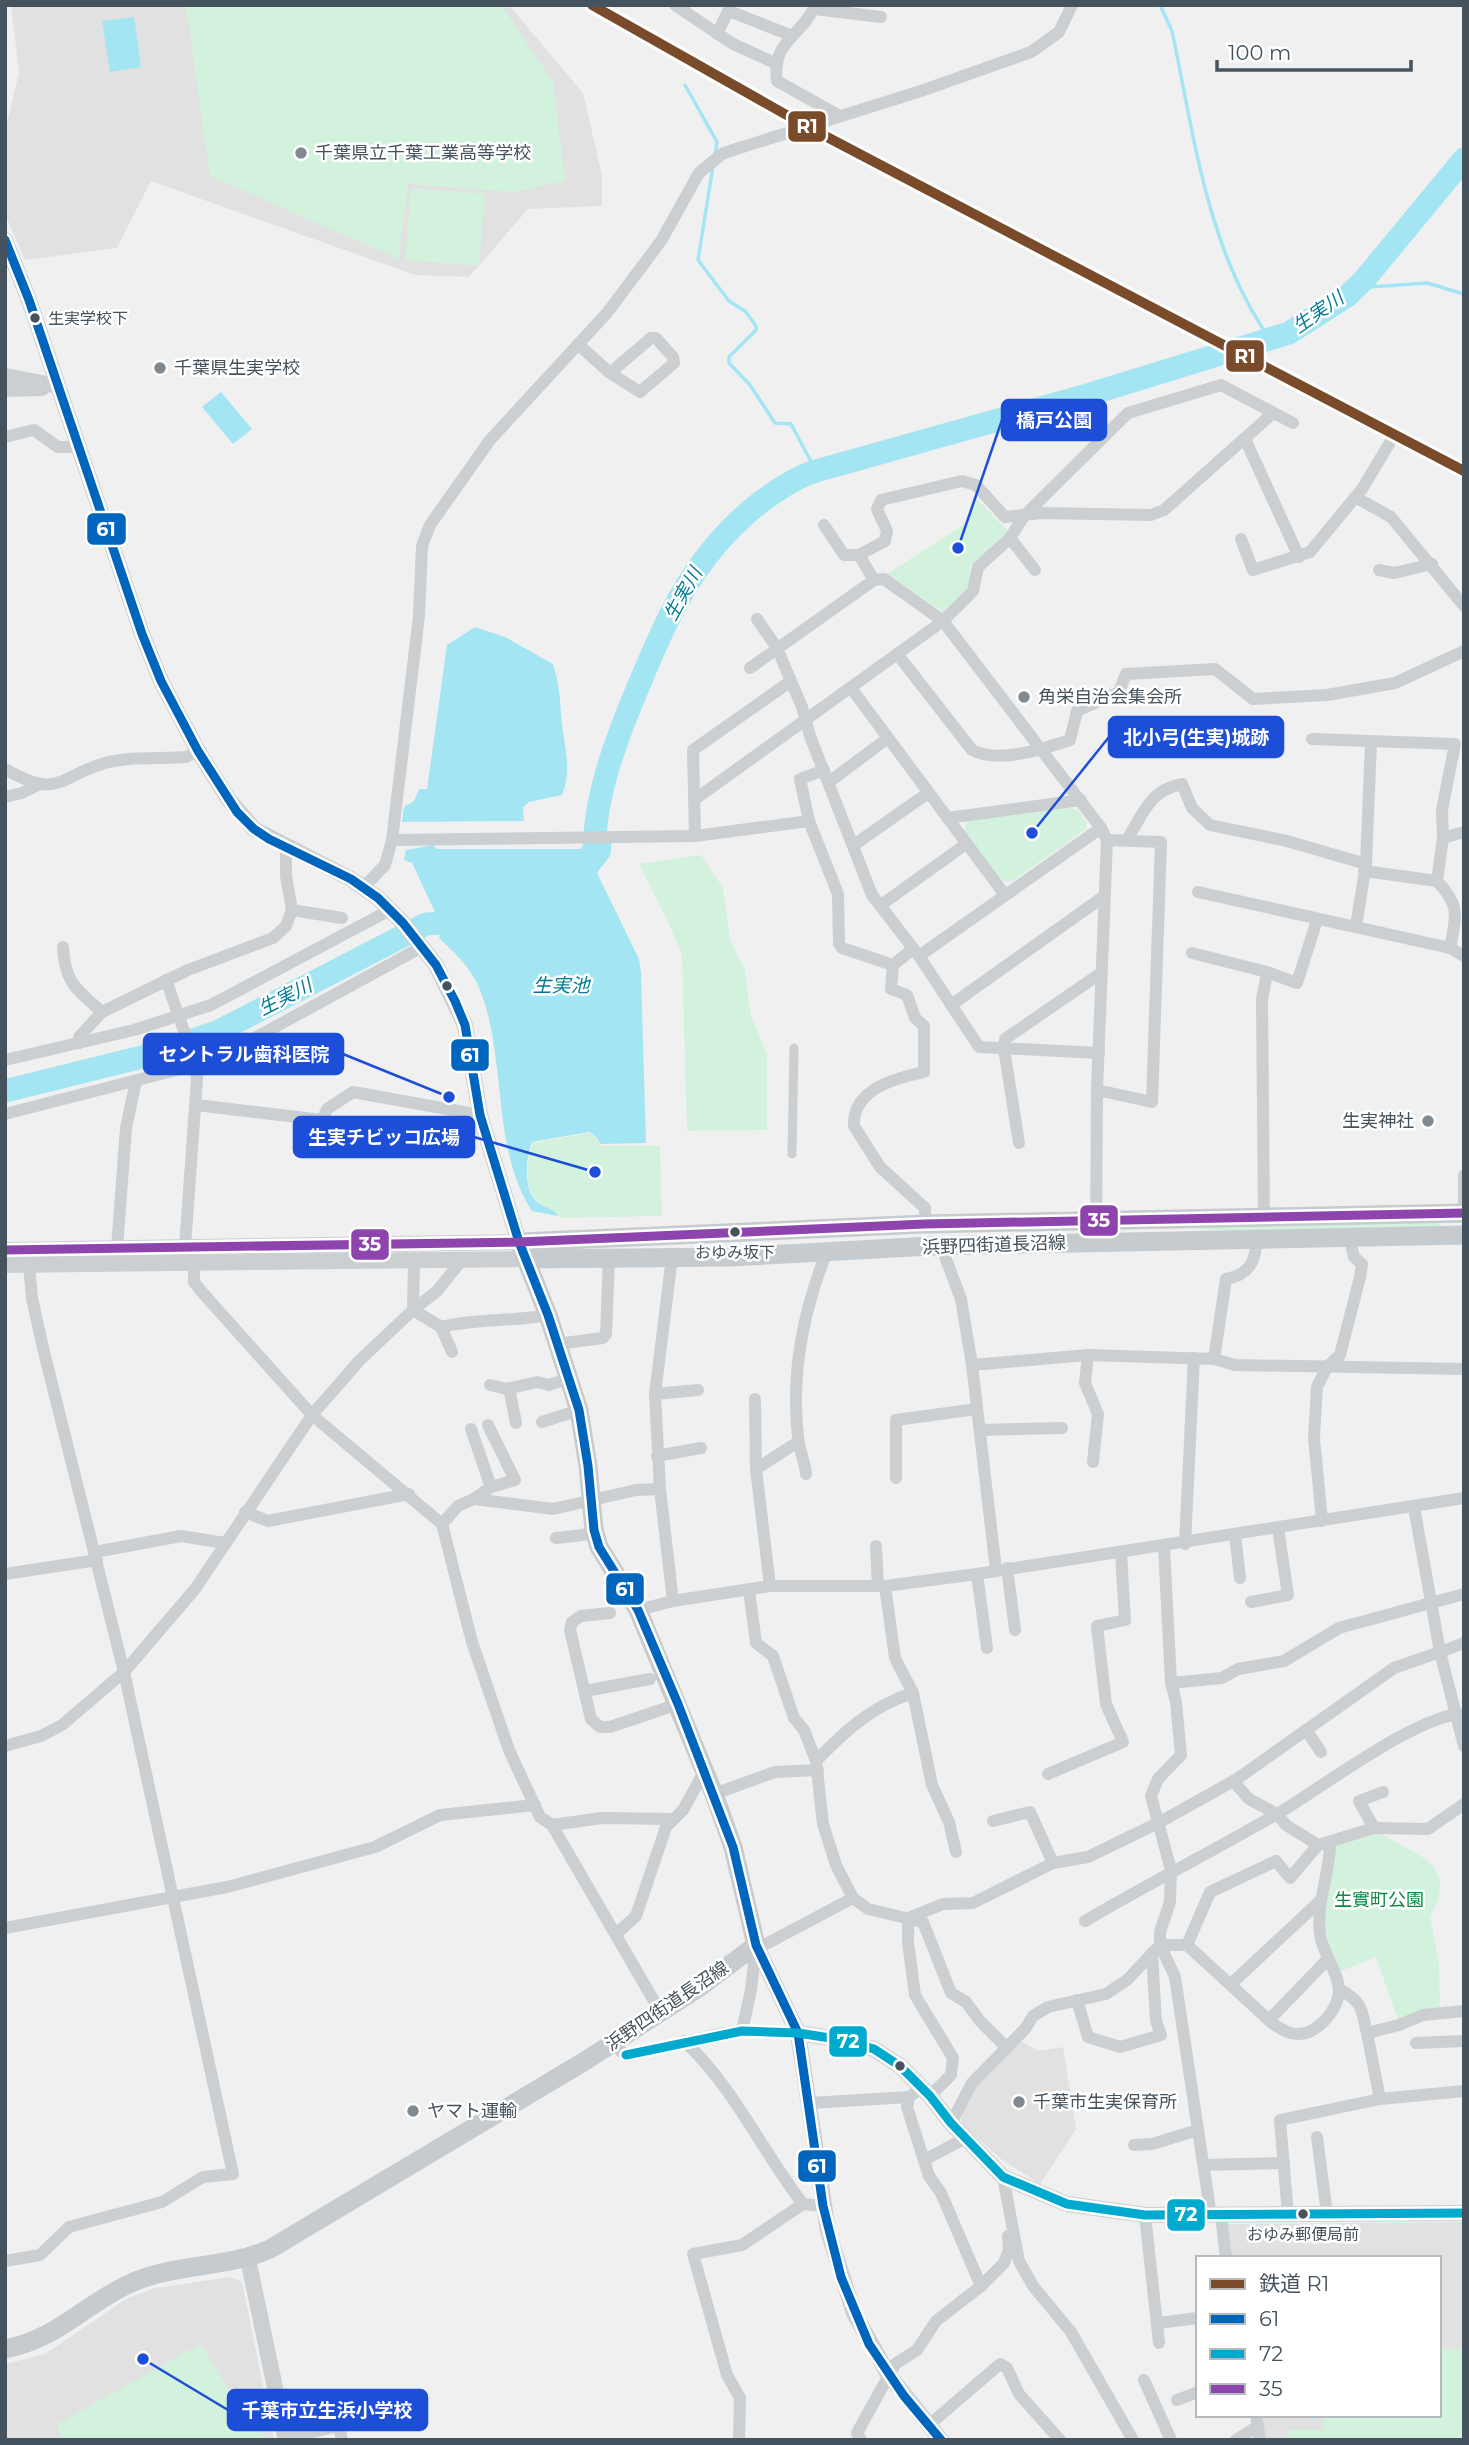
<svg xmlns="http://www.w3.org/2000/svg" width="1469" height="2445" viewBox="0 0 1469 2445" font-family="Montserrat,'Noto Sans JP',sans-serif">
	<rect width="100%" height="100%" fill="#f1f0f0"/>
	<g fill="#e2e1e2">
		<polygon points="11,5 509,5 583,93 602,175 602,206 528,209 469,277 415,275 151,181 117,248 25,260 5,214 5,131 19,73"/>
		<polygon points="1021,2041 1039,2051 1063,2047 1076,2129 1040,2184 1001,2159 963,2125 960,2115 972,2089"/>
		<polygon points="1464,2222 1464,2440 1264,2440 1260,2415 1439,2415 1439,2258 1229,2258 1226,2224"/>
		<polygon points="231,2277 242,2282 274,2440 5,2440 5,2364 45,2354 126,2299 155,2288"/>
	</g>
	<g fill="#d2f2dd">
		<polygon points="186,5 501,5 553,82 565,181 513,192 408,184 399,259 210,176"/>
		<polygon points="411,188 485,194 479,266 405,260"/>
		<polygon points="974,496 1008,531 971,565 969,588 943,612 887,574 968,522"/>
		<polygon points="1070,808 1078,810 1087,823 1086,829 1011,882 1000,880 964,834 967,821"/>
		<polygon points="701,855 723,888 730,940 745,970 751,1016 767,1054 767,1130 687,1131 682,956 670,926 639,864"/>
		<path d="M589,1133L598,1138L600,1146H660L662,1216L560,1218C554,1208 546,1209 538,1202C524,1190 526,1158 533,1143Z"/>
		<polygon points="1438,1221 1441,1226 1248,1233 1194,1228"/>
		<path d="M1380,1833C1394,1842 1422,1854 1432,1865C1446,1880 1439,1903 1430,1917L1439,1963L1440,2010L1399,2023L1376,1957L1336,1973C1327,1942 1321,1913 1327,1881C1331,1865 1335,1862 1334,1844Z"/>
		<polygon points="201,2344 235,2401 259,2398 264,2440 64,2440 56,2425"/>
		<polygon points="1439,2349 1464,2349 1464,2440 1291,2440 1286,2430 1323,2430 1324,2415 1439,2415"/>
	</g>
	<g fill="#a4e5f3">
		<polygon points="134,17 141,67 110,72 102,21"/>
		<polygon points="221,392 252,429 233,444 202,407"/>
		<path d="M475,627L505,637L553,664C560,685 560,703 562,724C565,750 572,770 562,795L529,802L523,807L524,821L402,822L404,807L414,801L419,789H427L447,645Z"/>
		<path d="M612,840L610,856L597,873L639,959L641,973L646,1143L600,1144L598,1138L589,1132L532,1142C526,1157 523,1188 536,1201C543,1208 553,1207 558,1216L532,1211C490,1148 508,1050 477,983C468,965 453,951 439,938L443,929L412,863L404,860L406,850L433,845L437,849H581L585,841Z"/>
	</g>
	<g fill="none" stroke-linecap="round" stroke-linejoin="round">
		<g stroke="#a4e5f3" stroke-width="3.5">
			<path d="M1160,5L1172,31C1194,135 1207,250 1270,339"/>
			<polyline points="685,85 717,142 715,155"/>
			<polyline points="713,166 698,260 729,301 746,312 756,326 756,330 729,357 729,363 750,385 775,423 791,424 816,471"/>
			<polyline points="1356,288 1427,283 1464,294"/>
		</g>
		<g stroke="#a4e5f3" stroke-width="23">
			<path d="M588,858L594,851C595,796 615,742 636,692C667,618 690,562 752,509C772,493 793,478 816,471L1087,395L1289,333L1347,296L1364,280L1464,159"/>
			<polyline points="5,1091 142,1057 217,1032 426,924 471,921"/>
		</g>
		<polyline stroke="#cbcfd1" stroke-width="9" points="792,1154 794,1048"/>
		<g stroke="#cbcfd1" stroke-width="12">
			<polyline points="675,5 733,44 775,63"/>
			<path d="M815,5C804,35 771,40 777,81L838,115"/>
			<polyline points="815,9 881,17"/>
			<polyline points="729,11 790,35"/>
			<polyline points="717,34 731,5"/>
			<polyline points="580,346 610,373 640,392 674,363 673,357 656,338 651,338 610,373"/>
			<polyline points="5,437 34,430 58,447 78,447"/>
			<polyline points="1245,439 1299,557"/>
			<polyline points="1355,497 1391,517 1464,606"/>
			<polyline points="824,525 844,555 859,555 885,541 887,531 877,509 881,500 962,481 976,485 1005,517 1042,513 1151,515 1164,510 1272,414"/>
			<polyline points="1010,538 1035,570"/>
			<polyline points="1241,539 1253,570 1310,552 1362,489 1389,444"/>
			<polyline points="859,555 874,580"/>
			<polyline points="1379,570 1394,573 1432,564"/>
			<polyline points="757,619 777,648 802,707 810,736 872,895 919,956 979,1047 1099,1053"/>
			<path d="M898,655L972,750C998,764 1043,749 1070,740L1077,711L1119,692L1126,674L1215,669L1253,699L1327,695L1395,683L1464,651"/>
			<polyline points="750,668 874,580 884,579 943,621 1101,828 1107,840 1097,1090 1096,1242"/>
			<polyline points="851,688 1005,895"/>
			<polyline points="1312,739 1455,744 1442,810 1443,838 1437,881 1364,871"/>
			<path d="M5,769C59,800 57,777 105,763C131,756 160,759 186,757L198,751"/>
			<path d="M824,770L800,779L809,821L838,894L839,944L842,948L893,965L891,989L907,995L915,1018L924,1026V1072C896,1078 852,1089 854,1126L880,1167L925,1208V1224"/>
			<polyline points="829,782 888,738"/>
			<polyline points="5,797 22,793 38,785"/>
			<polyline points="694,800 943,621 973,591 978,567 1010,538 1024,516 1128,413 1221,385 1293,423"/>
			<polyline points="947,818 1081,800"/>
			<polyline points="695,836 693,750 791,681"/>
			<path d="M1128,838C1144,812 1150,790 1182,784L1192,808L1210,825L1287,841L1366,864"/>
			<polyline points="1443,838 1464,832"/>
			<polyline points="392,840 695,836 809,821"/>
			<polyline points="854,845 928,793"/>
			<path d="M1437,881C1461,906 1456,916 1450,948"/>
			<polyline points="363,888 385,865 392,840 419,616 422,546 430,525 490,440 607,313 661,241 699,173 722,154 736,149 921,91 1031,52 1059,32 1072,5"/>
			<polyline points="1198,892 1450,948 1464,956"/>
			<polyline points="881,905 966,844"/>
			<polyline points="292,910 342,918"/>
			<polyline points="1356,926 1366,864 1371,742"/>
			<path d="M63,947C65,983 76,989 102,1012"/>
			<polyline points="1192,953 1267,972"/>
			<polyline points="919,956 1101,828"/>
			<polyline points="893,965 913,949"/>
			<polyline points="166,980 196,1065 197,1079 185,1247"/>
			<polyline points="951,1005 1103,897"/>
			<polyline points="79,1043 79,1037 102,1012 188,970 273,938 286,926 292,910 286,876 286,846"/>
			<polyline points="5,1060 134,1030 211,1005 390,910"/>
			<polyline points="1097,1090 1152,1102 1161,842 1107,840"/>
			<polyline points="196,1105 322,1120 327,1109 353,1092 480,1115"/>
			<polyline points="5,1114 196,1065 240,1046 422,947"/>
			<polyline points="1019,1143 1004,1049 1005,1039 1101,973"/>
			<polyline points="1464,1175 1464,1206"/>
			<polyline points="1264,1216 1262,1000 1267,972 1297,983 1317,920"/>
			<polyline points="941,1246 961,1299 972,1365 996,1570"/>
			<polyline points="117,1248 126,1128 136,1081"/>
			<polyline points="672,1257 655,1394 660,1489 673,1601"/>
			<path d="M462,1260L437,1291L413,1310L441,1327C477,1318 512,1322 548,1315"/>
			<polyline points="194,1262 194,1282 201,1291 312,1415 442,1524 472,1642 509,1750 540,1817 552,1825 661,2013"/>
			<polyline points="441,1327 452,1352"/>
			<polyline points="557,1344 603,1338 606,1334 609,1257"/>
			<polyline points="1088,1355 1085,1383 1098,1414 1093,1462"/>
			<path d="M1214,1359L1226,1279C1249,1275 1257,1260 1256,1238"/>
			<polyline points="972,1365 1088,1355 1214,1359 1235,1365 1464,1369"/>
			<polyline points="490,1385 506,1389 537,1382 549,1385 570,1378"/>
			<polyline points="509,1388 516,1423"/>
			<polyline points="655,1394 698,1390"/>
			<polyline points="755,1399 756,1469 770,1586"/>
			<polyline points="542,1422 579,1410"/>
			<polyline points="471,1429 491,1487"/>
			<polyline points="980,1430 1062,1428"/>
			<polyline points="657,1456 701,1448"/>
			<polyline points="756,1469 798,1442"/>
			<path d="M806,1474C805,1461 799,1450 798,1437C791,1375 803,1312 826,1254"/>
			<polyline points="896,1478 896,1420 977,1409"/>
			<polyline points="474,1499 491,1487 515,1480 488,1425"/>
			<polyline points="1414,1507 1440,1652 1464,1643"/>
			<polyline points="245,1512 268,1521 409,1494"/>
			<polyline points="1322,1521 1314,1438 1317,1387 1327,1367 1340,1355 1360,1277 1362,1264 1354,1257 1349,1237"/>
			<polyline points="442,1524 458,1506 474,1499 553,1509 636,1490 660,1489"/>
			<polyline points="1235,1535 1240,1578"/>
			<polyline points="556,1538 583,1535 594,1530"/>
			<polyline points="1185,1544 1194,1358"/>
			<polyline points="876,1546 878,1586"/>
			<polyline points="95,1552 181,1536 225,1543"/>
			<polyline points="1007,1568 1015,1630"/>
			<polyline points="5,1574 97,1560"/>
			<polyline points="977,1574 987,1648"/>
			<polyline points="885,1586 895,1658 913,1693 932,1785 949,1822 956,1852"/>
			<polyline points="749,1590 756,1643 773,1656 794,1718 804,1730 816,1761 823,1824 836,1865 853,1898 868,1909 923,1922 951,1993 966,2002 980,2021 1007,2048"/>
			<polyline points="1251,1602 1288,1595 1278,1528"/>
			<polyline points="638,1610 673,1601 770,1586 885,1586 977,1574 1464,1498"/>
			<polyline points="610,1613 581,1616 572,1622 570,1630 591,1719 600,1727 610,1727 678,1704"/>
			<polyline points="1171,1683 1222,1678 1238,1669 1284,1661 1339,1628 1464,1594"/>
			<polyline points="585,1691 650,1679"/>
			<polyline points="1306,1730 1321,1752"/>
			<polyline points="5,1746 41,1736 62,1725 124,1672 195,1589 312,1415 359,1361 413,1310 414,1260"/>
			<path d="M816,1761C844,1732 873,1705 913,1693"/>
			<polyline points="1048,1774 1123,1742 1106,1704 1097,1626 1125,1620 1121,1553"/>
			<polyline points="1233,1781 1249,1799 1277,1814 1286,1825 1318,1845 1374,1828 1428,1829 1464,1804"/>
			<polyline points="714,1794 775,1772 818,1770"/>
			<polyline points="993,1821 1030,1812 1053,1863 1088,1857 1160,1822 1237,1779 1394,1668 1440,1652 1464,1746"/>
			<polyline points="552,1825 602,1818 672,1819"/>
			<polyline points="1374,1828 1359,1801 1383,1792"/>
			<path d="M1085,1921C1148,1884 1213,1851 1277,1814C1320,1789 1419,1713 1464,1714"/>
			<polyline points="5,1928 227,1887 375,1847 440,1815 535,1805"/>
			<polyline points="616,1934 636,1916 666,1827 683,1810 704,1772"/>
			<polyline points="1187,1945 1210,1892 1276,1861 1290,1878 1318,1845"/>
			<polyline points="1231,1984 1321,1900"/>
			<path d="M1339,1989C1363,2002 1361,2008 1367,2033"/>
			<polyline points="1077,2000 1088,2037 1120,2047 1161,2035 1156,2021 1152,1953"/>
			<polyline points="1269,2020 1328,1959"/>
			<polyline points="742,2031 751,1990 756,1945 766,1944 853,1898"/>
			<path d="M684,2041C733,2086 762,2151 803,2204L823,2206"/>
			<polyline points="611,2043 627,2056 719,2034 742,2031 798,2033"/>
			<polyline points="1416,2043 1464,2041"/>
			<polyline points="921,2088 909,2097 907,2107 929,2176 941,2193 981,2286"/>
			<polyline points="930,2096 951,2075 953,2058 915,1995 908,1942 908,1918 943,1904 973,1903 1053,1863"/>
			<polyline points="1380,2099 1464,2091"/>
			<polyline points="810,2103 909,2097"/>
			<path d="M951,2123L972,2083L1025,2029L1033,2016L1048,2007L1106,1994L1127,1980L1160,1945H1187L1272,2023C1280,2028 1287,2034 1297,2034C1317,2035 1338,2010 1339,1991C1339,1972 1322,1953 1320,1934C1316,1902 1330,1874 1330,1843"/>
			<polyline points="1198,2130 1211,2216"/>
			<polyline points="1317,2137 1327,2214"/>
			<polyline points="1134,2145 1152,2144 1198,2130 1175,1977 1160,1945 1160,1932 1170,1902 1171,1870 1151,1796 1158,1779 1181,1755 1176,1702 1171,1683 1164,1547"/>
			<polyline points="924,2160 966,2138"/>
			<polyline points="1204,2165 1284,2163"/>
			<polyline points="1003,2177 1019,2261 1033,2286 1071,2332 1133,2440"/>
			<polyline points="1145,2215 1159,2343"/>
			<polyline points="1288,2215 1280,2120 1380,2099 1367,2033 1399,2025 1423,2015 1464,2011"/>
			<polyline points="1221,2216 1226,2258"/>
			<polyline points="5,2261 40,2255 69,2227 162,2202 203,2177 233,2174 124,1672 43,1348 32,1298 29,1265"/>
			<polyline points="1158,2323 1198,2318"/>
			<polyline points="1144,2380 1171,2440"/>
			<polyline points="1177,2400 1198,2392"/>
			<polyline points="1256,2415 1260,2440"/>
			<polyline points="929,2425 1000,2364 1007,2368 1019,2394 1060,2440"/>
			<polyline points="286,2438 339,2426 342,2440"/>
			<polyline points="739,2440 740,2398 727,2375 693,2254 742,2245 803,2204"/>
			<polyline points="861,2440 857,2433 895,2364 917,2350 936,2321 981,2286 1004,2263 1009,2250 1008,2236"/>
			<polyline points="1236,2440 1258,2426"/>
		</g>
		<g stroke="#cbcfd1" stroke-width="16">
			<polyline points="5,240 29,300 142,634 161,681 198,751 229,800 254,829 351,879 378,898 403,923 436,965 465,1025 480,1115 519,1242 5,1250"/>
			<polyline points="5,376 58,386"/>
			<polyline points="5,389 42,388"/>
			<polyline points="5,1265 524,1259"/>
			<polyline points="756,1945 798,2033 828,2231 854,2313 888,2374 941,2440"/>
			<polyline points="798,2033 843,2040 874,2049 900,2066 930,2096 951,2123 1003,2177 1067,2204 1145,2215 1464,2213"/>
			<polyline points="248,2259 286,2440"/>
		</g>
		<g stroke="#c6cbcf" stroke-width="19">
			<polyline points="524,1259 732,1257 931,1246 1464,1235"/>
			<path d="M5,2349C57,2339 84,2305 129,2284C174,2263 225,2269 270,2249L585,2061L700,1987L756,1945L733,1847L714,1794L638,1610L599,1547L594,1530L588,1466L579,1410L548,1315L519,1242L925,1224L1464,1213"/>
		</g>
		<defs>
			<polyline id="bus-1" points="5,240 29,300 142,634 161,681 198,751 237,812 254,829 269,839 351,879 378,898 403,923 436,965 455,1001 465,1025 480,1115 519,1242 548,1315 579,1410 588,1466 594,1530 599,1547 638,1610 678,1704 733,1847 756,1945 798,2033 823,2206 841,2277 869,2344 904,2396 941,2440"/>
			<polyline id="bus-2" points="626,2055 742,2031 798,2033 843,2040 874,2049 900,2066 930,2096 951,2123 1003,2177 1067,2204 1145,2215 1464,2213"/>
			<polyline id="bus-3" points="5,1250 519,1242 925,1224 1464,1213"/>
		</defs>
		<use href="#bus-1" stroke="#fff" stroke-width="14"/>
		<use href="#bus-2" stroke="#fff" stroke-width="14"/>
		<use href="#bus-3" stroke="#fff" stroke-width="14"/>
		<use href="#bus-1" stroke="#0065bd" stroke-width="9"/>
		<use href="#bus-2" stroke="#00a9ce" stroke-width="9"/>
		<use href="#bus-3" stroke="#8e44ad" stroke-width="9"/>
		<defs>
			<polyline id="rail-1" points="592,5 806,126 1464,471"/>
		</defs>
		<use href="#rail-1" stroke="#fff" stroke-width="16"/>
		<use href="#rail-1" stroke="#7a4b2a" stroke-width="10"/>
	</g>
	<g fill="#818a91" stroke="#fff" stroke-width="2.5">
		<circle cx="301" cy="153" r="7"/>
		<circle cx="160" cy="368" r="7"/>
		<circle cx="1024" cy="697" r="7"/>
		<circle cx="1428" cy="1121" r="7"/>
		<circle cx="1019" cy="2102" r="7"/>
		<circle cx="413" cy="2111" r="7"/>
	</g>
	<g fill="#45535e" stroke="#fff" stroke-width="2.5">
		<circle cx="35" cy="318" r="6"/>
		<circle cx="447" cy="986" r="6"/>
		<circle cx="735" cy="1232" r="6"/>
		<circle cx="900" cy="2066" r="6"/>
		<circle cx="1303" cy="2214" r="6"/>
	</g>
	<g text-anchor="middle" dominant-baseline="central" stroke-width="5" stroke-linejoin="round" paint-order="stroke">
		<g font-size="16" fill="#45535e" stroke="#fff">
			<text x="48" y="318" text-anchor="start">生実学校下</text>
			<text x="735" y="1252">おゆみ坂下</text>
			<text x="1303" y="2234">おゆみ郵便局前</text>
		</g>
		<g font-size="18" fill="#45535e" stroke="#fff" text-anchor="start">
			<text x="315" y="153">千葉県立千葉工業高等学校</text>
			<text x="174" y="368">千葉県生実学校</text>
			<text x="1038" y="697">角栄自治会集会所</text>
			<text x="1414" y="1121" text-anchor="end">生実神社</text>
			<text x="1033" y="2102">千葉市生実保育所</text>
			<text x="427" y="2111">ヤマト運輸</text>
		</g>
		<g font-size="18" fill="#45535e" stroke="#fff">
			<text transform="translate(994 1245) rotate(-2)">浜野四街道長沼線</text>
			<text transform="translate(667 2006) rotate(-34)">浜野四街道長沼線</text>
		</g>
		<g font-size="18" fill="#0e8747" stroke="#fff">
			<text x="1379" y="1900">生實町公園</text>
		</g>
		<g font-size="19" font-style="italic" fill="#037b96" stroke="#fff">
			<text transform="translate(1318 312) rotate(-35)">生実川</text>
			<text transform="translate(683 594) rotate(-61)">生実川</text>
			<text x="561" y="985">生実池</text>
			<text transform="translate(285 997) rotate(-27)">生実川</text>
		</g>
	</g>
	<path fill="none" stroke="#1d4ed8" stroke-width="2.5" d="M958 548L1002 420M1032 833L1109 737M449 1097L343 1054M595 1172L474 1137M143 2359L228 2410"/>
	<g fill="#1d4ed8" stroke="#fff" stroke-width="2.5">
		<circle cx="958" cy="548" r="7"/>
		<circle cx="1032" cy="833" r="7"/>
		<circle cx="449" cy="1097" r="7"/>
		<circle cx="595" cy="1172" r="7"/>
		<circle cx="143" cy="2359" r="7"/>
	</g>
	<g fill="#1d4ed8" stroke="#1d4ed8" stroke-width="2.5">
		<rect x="1002" y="400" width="104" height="40" rx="7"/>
		<rect x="1109" y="717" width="174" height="40" rx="7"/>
		<rect x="144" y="1034" width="199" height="40" rx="7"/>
		<rect x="294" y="1117" width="180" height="40" rx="7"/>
		<rect x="228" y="2390" width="199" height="40" rx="7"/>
	</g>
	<g font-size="19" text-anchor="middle" font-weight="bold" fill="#fff">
		<text x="1054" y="427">橋戸公園</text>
		<text x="1196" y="744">北小弓(生実)城跡</text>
		<text x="244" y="1061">セントラル歯科医院</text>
		<text x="384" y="1144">生実チビッコ広場</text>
		<text x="327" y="2417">千葉市立生浜小学校</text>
	</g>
	<g stroke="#fff" stroke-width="2.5">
		<rect x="787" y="110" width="40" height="33" rx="7" fill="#7a4b2a"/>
		<rect x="1225" y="339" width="40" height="34" rx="7" fill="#7a4b2a"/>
		<rect x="86" y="512" width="41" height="34" rx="7" fill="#0065bd"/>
		<rect x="450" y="1038" width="40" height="34" rx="7" fill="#0065bd"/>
		<rect x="1079" y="1204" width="40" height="33" rx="7" fill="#8e44ad"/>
		<rect x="350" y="1228" width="40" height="33" rx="7" fill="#8e44ad"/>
		<rect x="605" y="1572" width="40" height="34" rx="7" fill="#0065bd"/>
		<rect x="828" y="2025" width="40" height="33" rx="7" fill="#00a9ce"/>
		<rect x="797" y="2149" width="40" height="34" rx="7" fill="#0065bd"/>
		<rect x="1166" y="2198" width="40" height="34" rx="7" fill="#00a9ce"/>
	</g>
	<g font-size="19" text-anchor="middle" font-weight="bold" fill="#fff">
		<text x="807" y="133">R1</text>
		<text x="1245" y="363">R1</text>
		<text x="106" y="536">61</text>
		<text x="470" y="1062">61</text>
		<text x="1099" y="1227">35</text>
		<text x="370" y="1251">35</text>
		<text x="625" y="1596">61</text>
		<text x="848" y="2048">72</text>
		<text x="817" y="2173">61</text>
		<text x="1186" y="2221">72</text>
	</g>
	<rect width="1469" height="2445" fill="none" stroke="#45535e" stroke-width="14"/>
	<rect x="1196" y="2256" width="245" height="161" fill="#ffffff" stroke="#b5babf" stroke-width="2"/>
	<rect x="1210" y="2279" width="35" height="10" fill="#7a4b2a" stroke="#b5babf" stroke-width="2"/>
	<text x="1259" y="2291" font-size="21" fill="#45535e">鉄道 R1</text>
	<rect x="1210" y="2314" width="35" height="10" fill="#0065bd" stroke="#b5babf" stroke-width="2"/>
	<text x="1259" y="2326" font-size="21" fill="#45535e">61</text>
	<rect x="1210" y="2349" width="35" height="10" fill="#00a9ce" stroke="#b5babf" stroke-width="2"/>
	<text x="1259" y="2361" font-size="21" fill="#45535e">72</text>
	<rect x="1210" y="2384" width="35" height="10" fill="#8e44ad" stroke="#b5babf" stroke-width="2"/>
	<text x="1259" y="2396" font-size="21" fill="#45535e">35</text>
	<path d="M1217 60v10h194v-10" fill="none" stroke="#45535e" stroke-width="3.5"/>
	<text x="1228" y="60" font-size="21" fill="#45535e" stroke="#ffffff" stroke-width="5" paint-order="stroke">100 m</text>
</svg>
